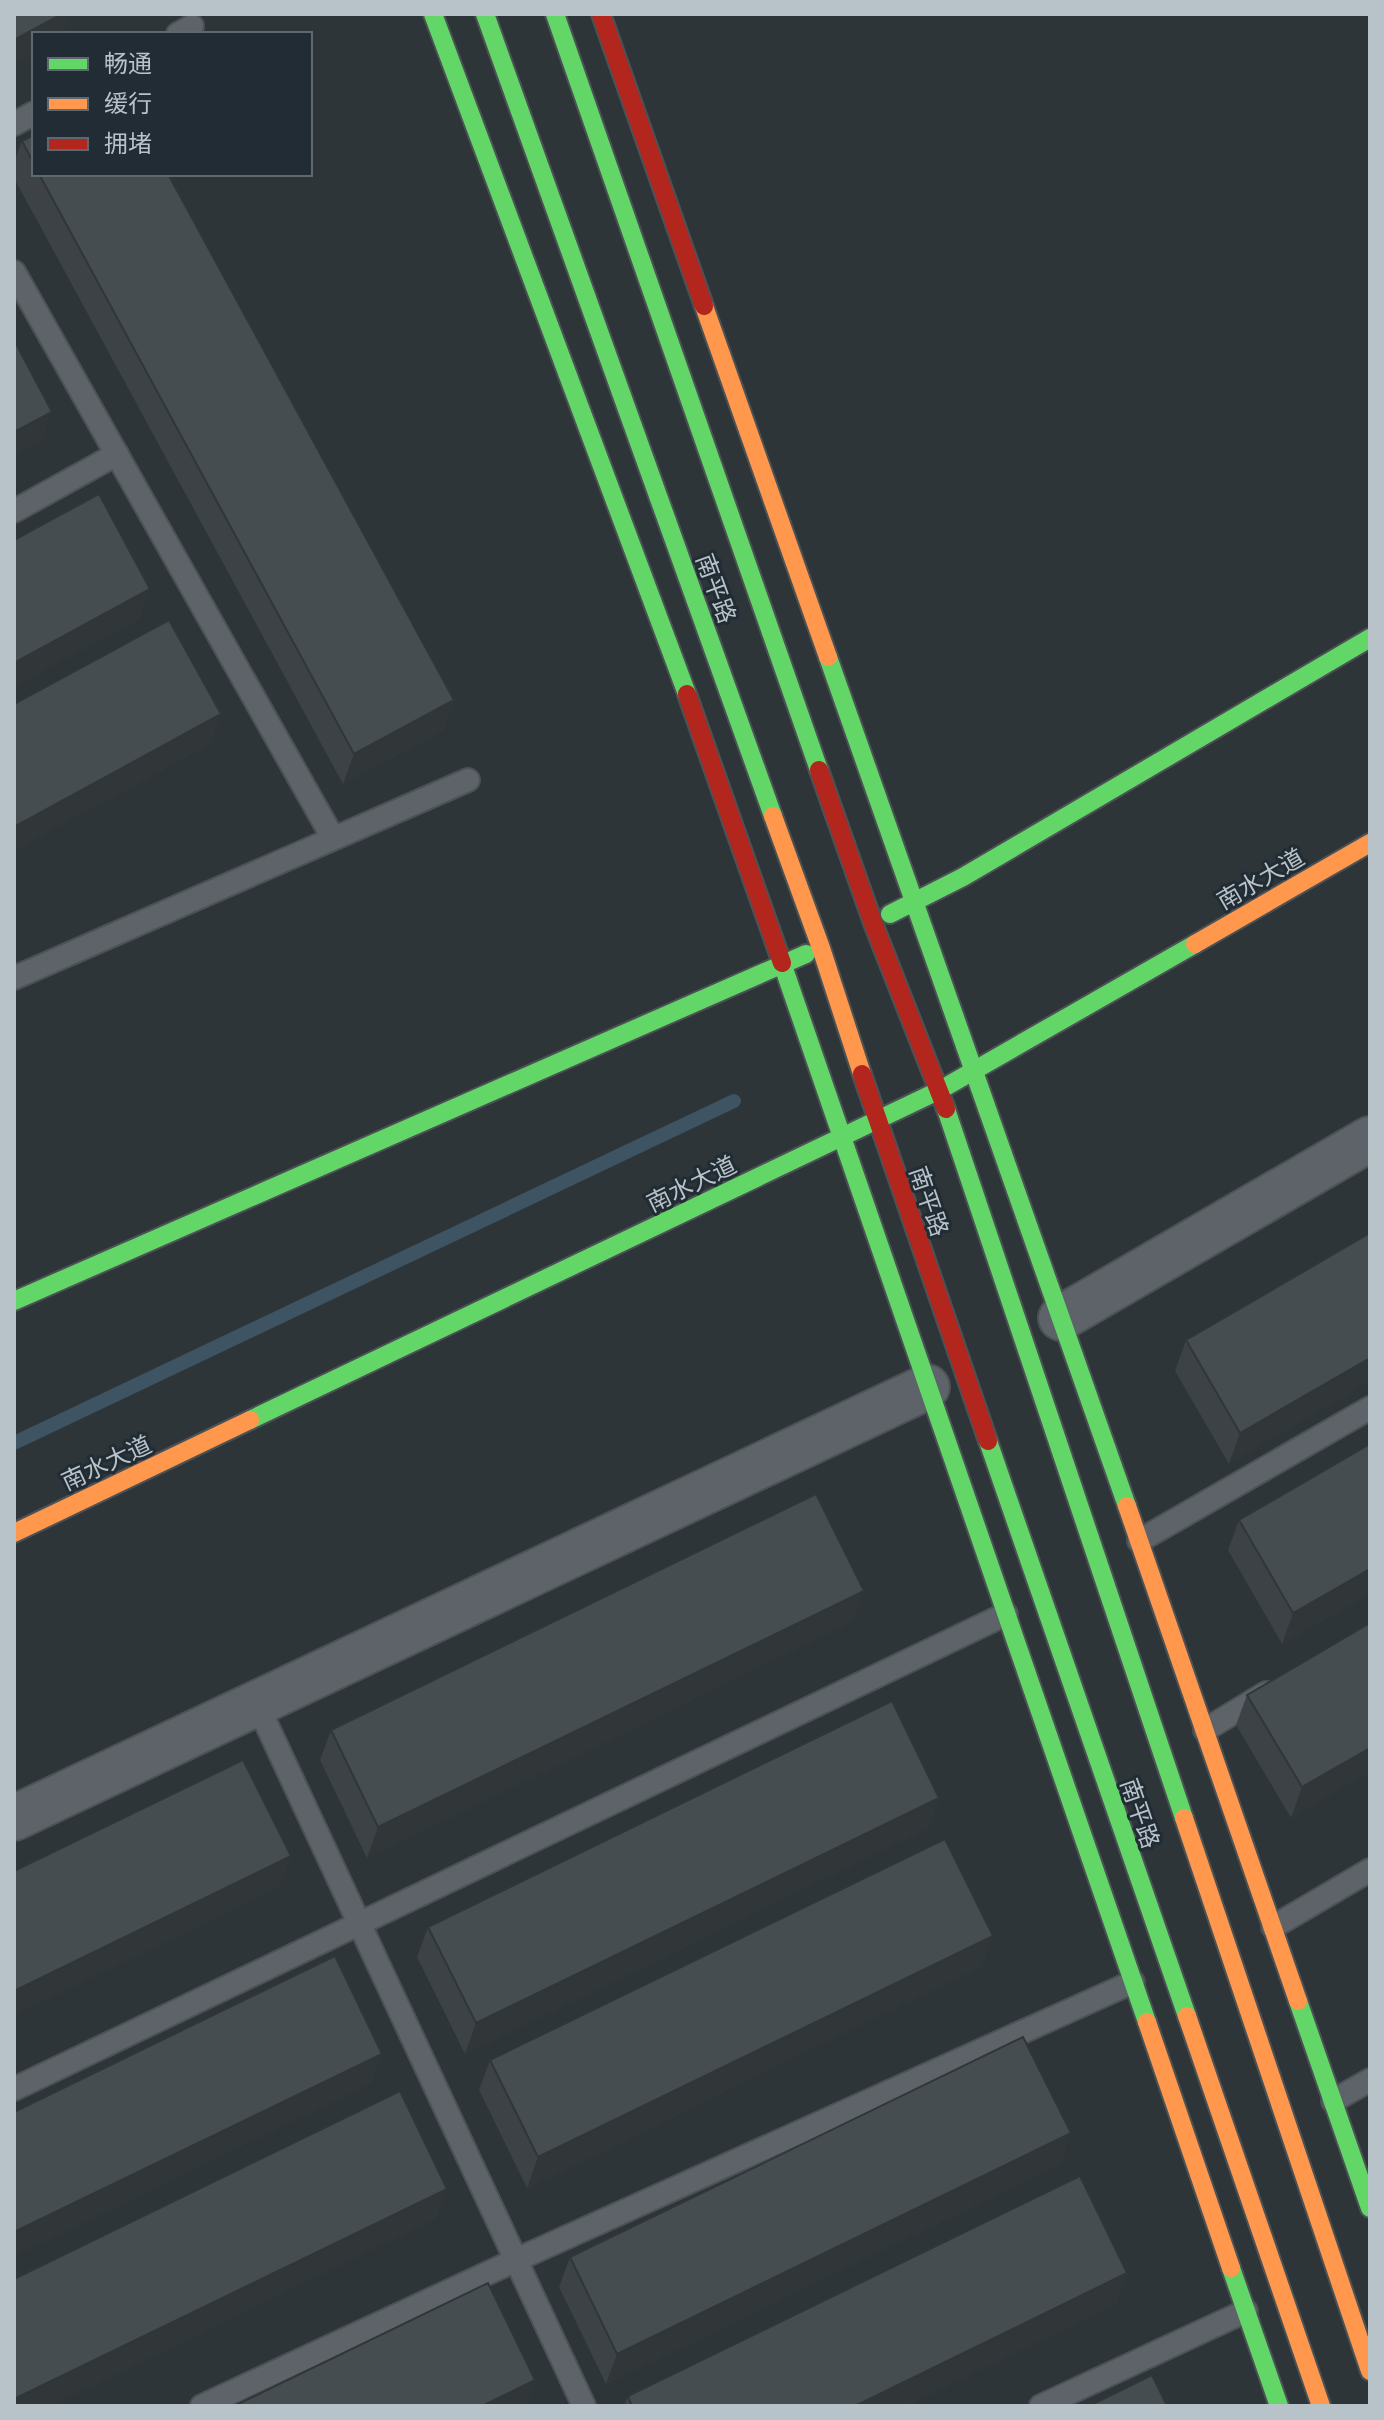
<svg xmlns="http://www.w3.org/2000/svg" width="1384" height="2420" viewBox="0 0 1384 2420" font-family="Manrope,'Noto Sans SC',sans-serif">
	<rect width="100%" height="100%" fill="#2d3539"/>
	<g fill="none" stroke-linecap="round" stroke-linejoin="round">
		<polyline stroke="#3e5462" stroke-width="14" points="14,1443 734,1101"/>
		<defs>
			<g id="lane">
				<polyline points="178,34 192,26"/>
				<polyline points="14,124 34,113"/>
				<polyline points="14,272 333,838"/>
				<polyline points="14,511 117,454"/>
				<polyline points="14,978 468,780"/>
				<polyline points="1139,1541 1370,1408"/>
				<polyline points="257,1704 584,2406"/>
				<polyline points="1205,1730 1266,1693"/>
				<polyline points="1273,1927 1370,1870"/>
				<polyline points="14,2089 1006,1614"/>
				<polyline points="1333,2101 1370,2080"/>
				<polyline points="202,2406 516,2260 1133,1982"/>
				<polyline points="1041,2406 1246,2311"/>
			</g>
			<g id="street">
				<polyline points="1061,1318 1370,1139"/>
				<polyline points="14,1818 927,1387"/>
			</g>
			<g id="fast">
				<polyline points="433,14 687,694"/>
				<polyline points="485,14 773,816"/>
				<polyline points="555,14 819,770"/>
				<polyline points="828,657 1127,1506"/>
				<polyline points="890,914 963,877 1370,638"/>
				<polyline points="782,963 1147,2022"/>
				<polyline points="946,1109 1184,1818"/>
				<polyline points="14,1301 806,954"/>
				<polyline points="250,1420 940,1090 1195,944"/>
				<polyline points="988,1441 1187,2016"/>
				<polyline points="1298,2001 1370,2208"/>
				<polyline points="1231,2268 1279,2406"/>
			</g>
			<g id="slow">
				<polyline points="704,306 828,657"/>
				<polyline points="773,816 821,948 862,1074"/>
				<polyline points="1195,944 1370,843"/>
				<polyline points="1127,1506 1298,2001"/>
				<polyline points="14,1533 250,1420"/>
				<polyline points="1184,1818 1370,2371"/>
				<polyline points="1187,2016 1321,2406"/>
				<polyline points="1147,2022 1231,2268"/>
			</g>
			<g id="jam">
				<polyline points="601,14 704,306"/>
				<polyline points="687,694 782,963"/>
				<polyline points="819,770 873,923 946,1109"/>
				<polyline points="862,1074 988,1441"/>
			</g>
		</defs>
		<use href="#lane" stroke="#4b5154" stroke-width="26"/>
		<use href="#street" stroke="#4b5154" stroke-width="48"/>
		<use href="#fast" stroke="#4b5154" stroke-width="22"/>
		<use href="#slow" stroke="#4b5154" stroke-width="22"/>
		<use href="#jam" stroke="#4b5154" stroke-width="22"/>
		<use href="#lane" stroke="#5d6368" stroke-width="22"/>
		<use href="#street" stroke="#5d6368" stroke-width="44"/>
		<use href="#fast" stroke="#63d668" stroke-width="18"/>
		<use href="#slow" stroke="#ff974d" stroke-width="18"/>
		<use href="#jam" stroke="#b3261e" stroke-width="18"/>
	</g>
	<g fill="#3c4246">
		<polygon points="34,135 34,174 168,174 454,700 443,730 343,784 14,178 14,162 22,141"/>
		<polygon points="1370,1233 1229,1464 1175,1371 1186,1340"/>
		<polygon points="1370,1444 1370,1593 1282,1644 1228,1550 1239,1520"/>
		<polygon points="864,1591 853,1621 367,1858 320,1760 331,1730"/>
		<polygon points="1370,1623 1291,1818 1236,1725 1247,1695"/>
		<polygon points="939,1798 928,1828 465,2054 417,1957 428,1927"/>
		<polygon points="993,1936 981,1966 527,2188 479,2090 490,2060"/>
		<polygon points="1071,2133 1060,2164 606,2384 559,2287 570,2257"/>
		<polygon points="1127,2273 1116,2303 906,2406 624,2406 628,2396"/>
	</g>
	<g fill="#313639">
		<polygon points="62,14 70,14 63,34 34,34 34,54 14,64 14,40"/>
		<polygon points="52,412 41,442 14,456 14,432"/>
		<polygon points="150,589 139,620 14,687 14,663"/>
		<polygon points="454,700 443,730 343,784 354,754"/>
		<polygon points="221,714 210,745 14,851 14,827"/>
		<polygon points="1370,1358 1370,1382 1229,1464 1240,1433"/>
		<polygon points="1370,1569 1370,1593 1282,1644 1293,1613"/>
		<polygon points="864,1591 853,1621 367,1858 378,1827"/>
		<polygon points="1370,1748 1370,1772 1291,1818 1302,1787"/>
		<polygon points="939,1798 928,1828 465,2054 476,2023"/>
		<polygon points="291,1856 280,1887 14,2016 14,1991"/>
		<polygon points="993,1936 981,1966 527,2188 538,2157"/>
		<polygon points="382,2054 371,2084 14,2257 14,2232"/>
		<polygon points="1071,2133 1060,2164 606,2384 617,2354"/>
		<polygon points="447,2189 436,2219 52,2406 14,2406 14,2399"/>
		<polygon points="1127,2273 1116,2303 906,2406 855,2406"/>
		<polygon points="535,2380 526,2406 482,2406"/>
	</g>
	<g fill="#464d51" stroke="#313639" stroke-width="2">
		<polygon points="14,14 62,14 14,40"/>
		<polygon points="34,135 34,164 22,141"/>
		<polygon points="39,174 168,174 454,700 354,754"/>
		<polygon points="14,340 52,412 14,432"/>
		<polygon points="99,494 150,589 14,663 14,540"/>
		<polygon points="169,620 221,714 14,827 14,704"/>
		<polygon points="1370,1233 1370,1358 1240,1433 1186,1340"/>
		<polygon points="1370,1444 1370,1569 1293,1613 1239,1520"/>
		<polygon points="816,1494 864,1591 378,1827 331,1730"/>
		<polygon points="1370,1623 1370,1748 1302,1787 1247,1695"/>
		<polygon points="892,1701 939,1798 476,2023 428,1927"/>
		<polygon points="243,1760 291,1856 14,1991 14,1871"/>
		<polygon points="945,1839 993,1936 538,2157 490,2060"/>
		<polygon points="335,1956 382,2054 14,2232 14,2112"/>
		<polygon points="1023,2037 1071,2133 617,2354 570,2257"/>
		<polygon points="400,2091 447,2189 14,2399 14,2279"/>
		<polygon points="1080,2176 1127,2273 855,2406 632,2406 628,2396"/>
		<polygon points="488,2283 535,2380 482,2406 234,2406"/>
		<polygon points="1152,2375 1167,2406 1089,2406"/>
	</g>
	<g text-anchor="middle" dominant-baseline="central" stroke-width="6" stroke-linejoin="round" paint-order="stroke">
		<g font-size="24" fill="#b8c2c9" stroke="#212c34">
			<text transform="translate(717 588) rotate(70)">南平路</text>
			<text transform="translate(1260 878) rotate(-30)">南水大道</text>
			<text transform="translate(691 1183) rotate(-26)">南水大道</text>
			<text transform="translate(930 1201) rotate(71)">南平路</text>
			<text transform="translate(106 1462) rotate(-25)">南水大道</text>
			<text transform="translate(1141 1813) rotate(71)">南平路</text>
		</g>
	</g>
	<rect width="1384" height="2420" fill="none" stroke="#b8c2c9" stroke-width="32"/>
	<rect x="32" y="32" width="280" height="144" fill="#212c34" stroke="#5d6870" stroke-width="2"/>
	<rect x="48" y="58" width="40" height="12" fill="#63d668" stroke="#5d6870" stroke-width="2"/>
	<text x="104" y="72" font-size="24" fill="#b8c2c9">畅通</text>
	<rect x="48" y="98" width="40" height="12" fill="#ff974d" stroke="#5d6870" stroke-width="2"/>
	<text x="104" y="112" font-size="24" fill="#b8c2c9">缓行</text>
	<rect x="48" y="138" width="40" height="12" fill="#b3261e" stroke="#5d6870" stroke-width="2"/>
	<text x="104" y="152" font-size="24" fill="#b8c2c9">拥堵</text>
</svg>
